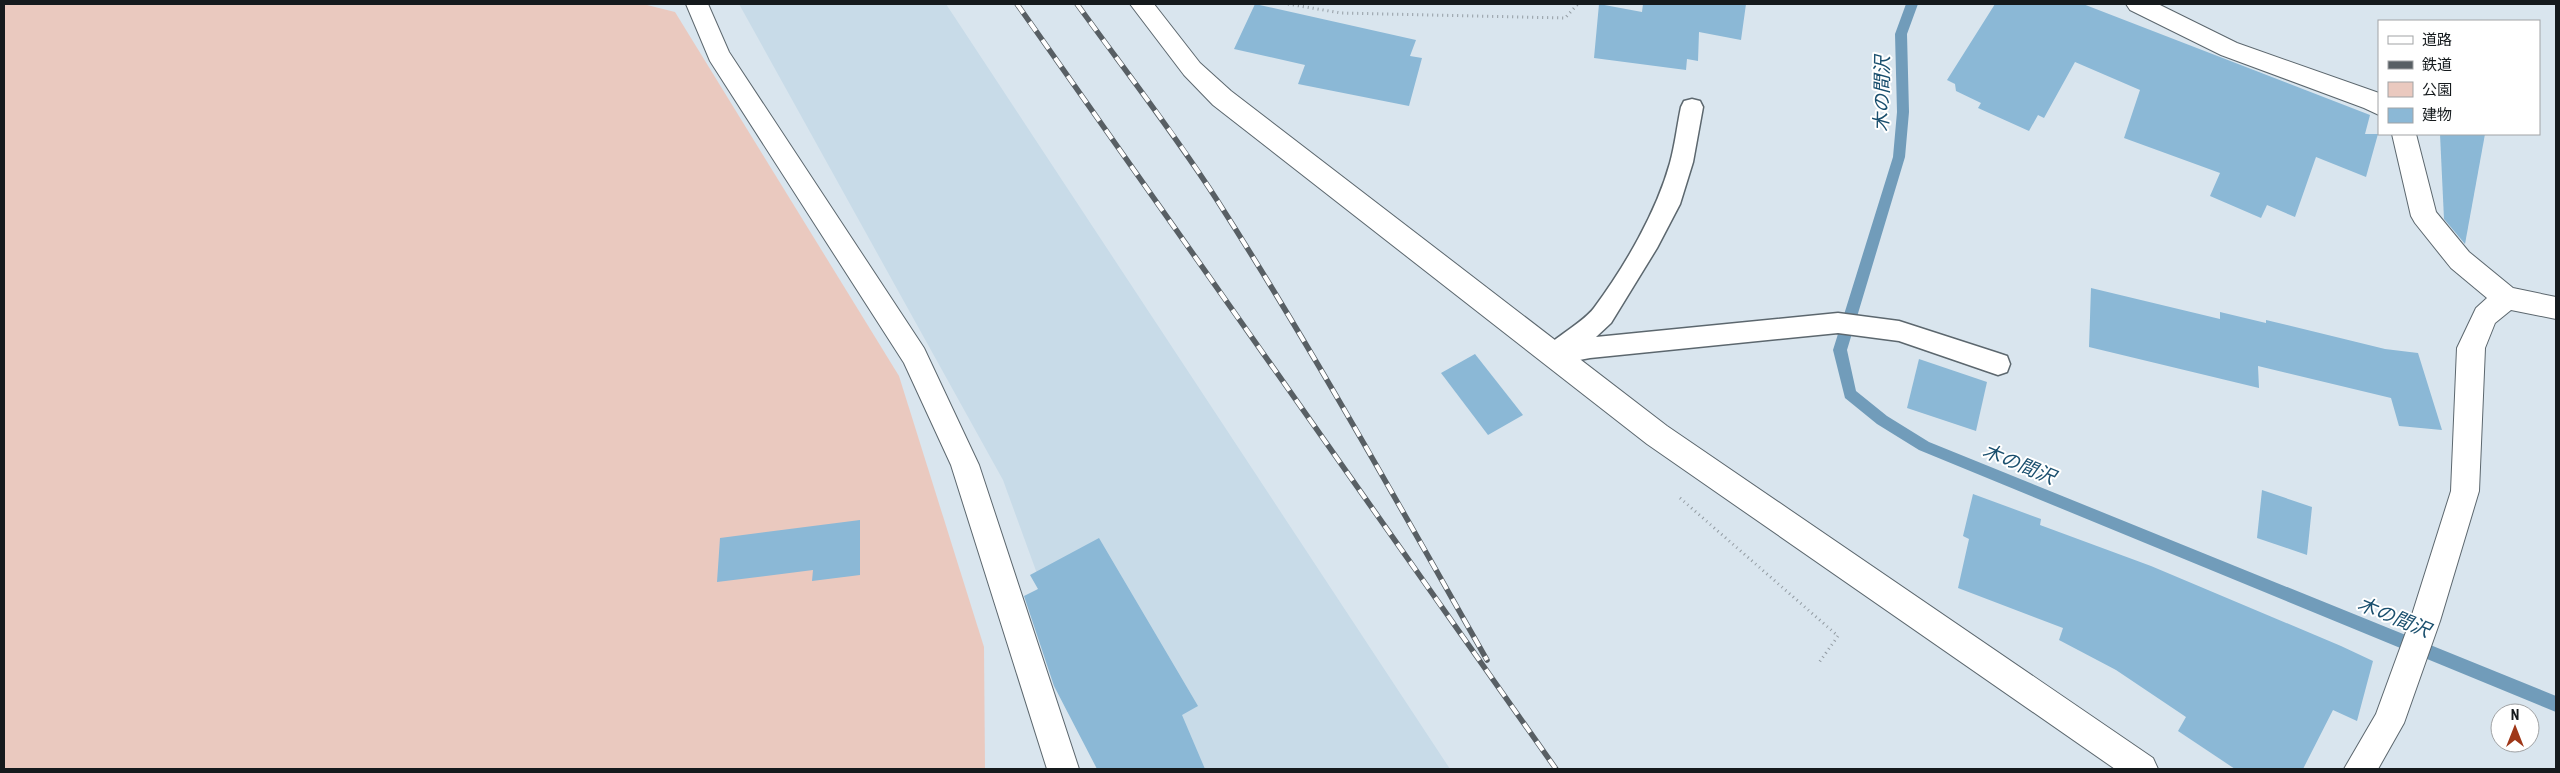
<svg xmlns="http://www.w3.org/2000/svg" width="2560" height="773" viewBox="0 0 2560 773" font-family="'Roboto Condensed','Noto Sans JP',sans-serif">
	<rect width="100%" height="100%" fill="#d9e5ee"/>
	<polygon fill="#c8dbe8" points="739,4 946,4 1450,769 1108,769 1003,480"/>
	<polygon fill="#eac9bf" points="4,4 643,4 675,12 899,376 984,647 985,769 4,769"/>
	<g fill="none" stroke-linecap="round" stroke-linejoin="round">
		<polygon fill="#719cba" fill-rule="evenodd" points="1906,4 1918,4 1907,34 1909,112 1905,157 1847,350 1856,391 1887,416 1929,442 2556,696 2556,712 1919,450 1877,424 1845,398 1833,350 1893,157 1897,112 1895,34"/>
	</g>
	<g fill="#8bb8d6">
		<polygon points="1255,4 1416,40 1410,56 1422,58 1409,106 1298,84 1305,65 1234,49"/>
		<polygon points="1599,4 1642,12 1643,4 1746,4 1741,40 1699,32 1698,61 1687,59 1686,70 1594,58"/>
		<polygon points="1995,4 2083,4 2370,115 2365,134 2378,134 2366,177 2316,157 2295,217 2267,205 2261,218 2210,196 2220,173 2124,138 2140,90 2075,62 2044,118 2038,115 2029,131 1978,108 1981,103 1956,91 1955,84 1947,80"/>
		<polygon points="2440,134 2485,134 2465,244 2444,219"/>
		<polygon points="2091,288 2220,319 2220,312 2266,323 2266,320 2385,349 2418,353 2442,430 2399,426 2391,398 2258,366 2259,388 2089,347"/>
		<polygon points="1475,354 1523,415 1488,435 1441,373"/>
		<polygon points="1919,359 1987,382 1976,431 1907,408"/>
		<polygon points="2262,490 2312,507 2307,555 2257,538"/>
		<polygon points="1973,494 2041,519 2040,525 2151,566 2341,646 2373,661 2357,721 2333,710 2303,769 2235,769 2178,731 2186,717 2116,670 2059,640 2063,628 1958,588 1969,539 1963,536"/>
		<polygon points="860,520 860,575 812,581 813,570 717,582 720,538"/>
		<polygon points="1099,538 1198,706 1182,715 1205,769 1097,769 1054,686 1024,596 1038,589 1030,575"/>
	</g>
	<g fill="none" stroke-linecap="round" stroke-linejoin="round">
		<defs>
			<path id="lane" d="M1692,99L1700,101L1703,107L1693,162L1680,204L1657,248L1611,323L1596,337L1838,313L1899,321L1998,353L2007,356L2010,364L2007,372L1998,375L1899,341L1838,333L1590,358L1553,365L1544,361L1541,354C1547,341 1581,325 1594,308C1625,266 1656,213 1670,163C1675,145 1677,126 1681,107L1684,101Z"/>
			<g id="street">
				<polygon points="686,4 708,4 729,52 924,348 979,465 1079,769 1047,769 951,465 904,363 710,61"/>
				<polygon points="2126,4 2158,4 2237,43 2379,93 2379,115 2364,108 2221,55 2130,10"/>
				<polygon points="2392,134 2416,134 2436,212 2469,252 2513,288 2556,297 2556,319 2511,310 2495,323 2485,348 2479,491 2440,621 2404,723 2378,769 2344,769 2376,714 2410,621 2451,491 2457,348 2476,308 2487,298 2451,268 2415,223 2411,216"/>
			</g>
			<polygon id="secondary" points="1130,4 1154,4 1200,63 1231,91 1667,426 2153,758 2158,769 2115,769 1647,444 1213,105 1184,75"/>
		</defs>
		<use href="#lane" stroke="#5c676e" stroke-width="3"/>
		<use href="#street" stroke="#5c676e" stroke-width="2"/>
		<use href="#secondary" stroke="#5c676e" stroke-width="2"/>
		<g stroke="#939ca3" stroke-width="3" stroke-dasharray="1 4" stroke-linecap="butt">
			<polyline points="1288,4 1341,13 1565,18 1578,4"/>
			<polyline points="1680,498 1838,636 1818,664"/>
		</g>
		<use href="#lane" fill="#fff" fill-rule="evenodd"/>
		<use href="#street" fill="#fff" fill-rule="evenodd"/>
		<use href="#secondary" fill="#fff" fill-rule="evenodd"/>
		<defs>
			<g id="rail">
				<polyline points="1017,4 1556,769"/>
				<path d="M1077,4C1124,69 1174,133 1217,200C1313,350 1399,505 1487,660"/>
			</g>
		</defs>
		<use href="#rail" stroke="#585f64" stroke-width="5.5"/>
		<use href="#rail" stroke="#fff" stroke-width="4" stroke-dasharray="11" stroke-linecap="butt"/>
	</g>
	<g text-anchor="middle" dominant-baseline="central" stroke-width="4" stroke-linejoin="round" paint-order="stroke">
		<g font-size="19" font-style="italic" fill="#1a4f6e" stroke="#fff">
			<text transform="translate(1882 94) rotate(-89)">木の間沢</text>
			<text transform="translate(2019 464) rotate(22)">木の間沢</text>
			<text transform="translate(2394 617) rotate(22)">木の間沢</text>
		</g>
	</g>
	<rect width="2560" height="773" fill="none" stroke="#151a1d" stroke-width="10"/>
	<rect x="2378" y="20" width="162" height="115" fill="#ffffff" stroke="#a1a3a5"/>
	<rect x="2388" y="36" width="25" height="8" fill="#ffffff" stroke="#a1a3a5"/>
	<text x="2422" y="45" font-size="15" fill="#151a1d">道路</text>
	<rect x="2388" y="61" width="25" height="8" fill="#585f64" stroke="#a1a3a5"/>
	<text x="2422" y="70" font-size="15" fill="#151a1d">鉄道</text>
	<rect x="2388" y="82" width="25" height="15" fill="#eac9bf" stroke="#a1a3a5"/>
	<text x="2422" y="95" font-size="15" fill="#151a1d">公園</text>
	<rect x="2388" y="108" width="25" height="15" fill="#8bb8d6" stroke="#a1a3a5"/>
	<text x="2422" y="120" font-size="15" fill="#151a1d">建物</text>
	<g transform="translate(2515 728)"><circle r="24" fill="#ffffff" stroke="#a1a3a5"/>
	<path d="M0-4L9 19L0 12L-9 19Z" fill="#9f3718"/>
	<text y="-8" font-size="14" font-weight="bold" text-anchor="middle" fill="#151a1d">N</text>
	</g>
</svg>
